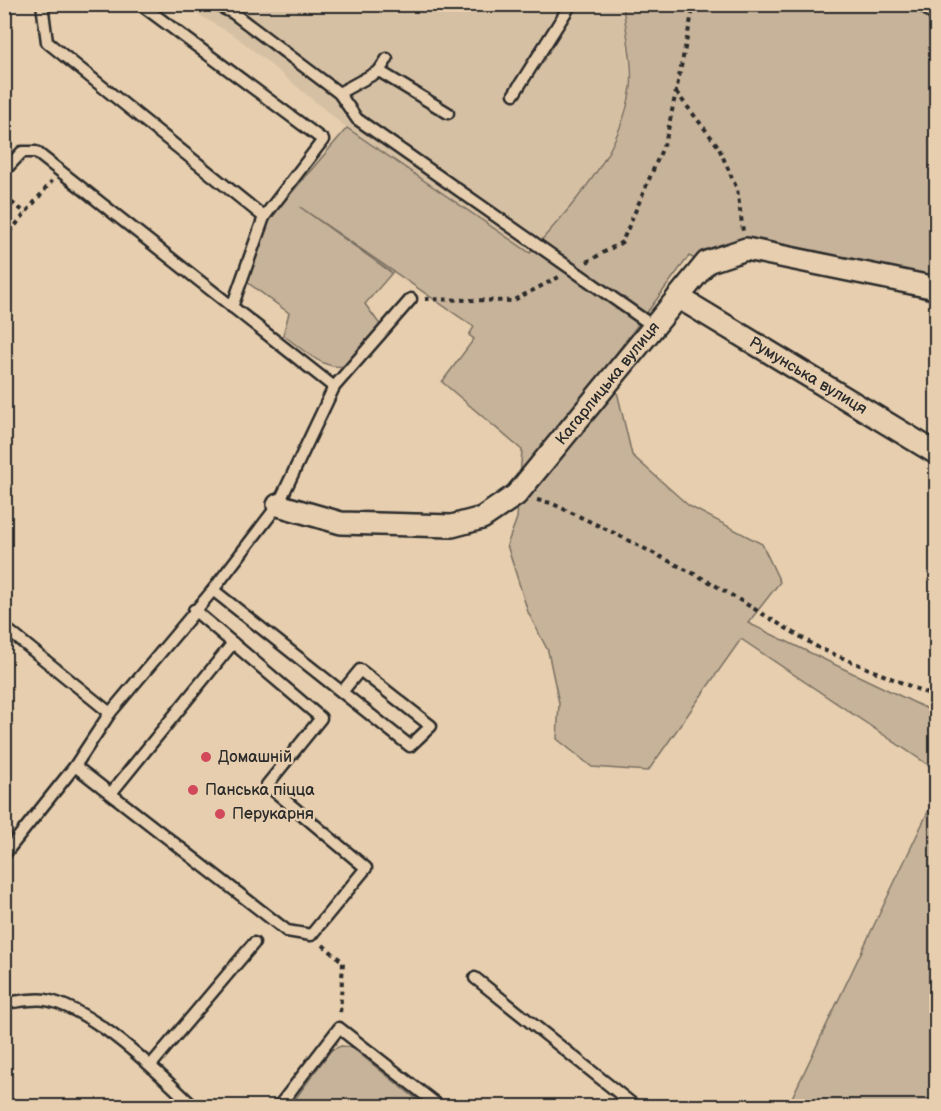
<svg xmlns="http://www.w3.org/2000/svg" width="941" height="1111" viewBox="0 0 941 1111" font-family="'Balsamiq Sans',sans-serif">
	<rect width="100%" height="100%" fill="#e6ceae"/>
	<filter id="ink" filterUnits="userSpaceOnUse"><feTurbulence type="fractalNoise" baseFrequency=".0167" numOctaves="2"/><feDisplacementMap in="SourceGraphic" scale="12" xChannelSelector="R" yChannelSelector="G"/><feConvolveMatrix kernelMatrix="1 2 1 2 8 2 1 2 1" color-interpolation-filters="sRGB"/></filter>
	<g filter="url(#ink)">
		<polygon fill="#d6c0a3" points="182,5 623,5 631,86 618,134 591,182 529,253 347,128 237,37"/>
		<g fill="#c7b399" stroke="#796f62" stroke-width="1.5">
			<path d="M623,5H936V302L790,260L738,255L712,268L689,256L610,362L632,455L689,506L762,544L780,582L748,623L936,713V770L741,639L648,771L592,767L557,739L559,703L548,651L528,612L507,545L517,518L522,450L442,382L474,339L469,335L474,327L300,207L392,273L365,304L381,326C372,337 362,355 350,363C329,377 299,346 283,335L289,313L244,280L271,217L347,128L530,253C573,204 621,155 631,87C634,66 625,27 623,5Z"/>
			<polygon points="936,795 936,1106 788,1106"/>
			<polygon points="341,1046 351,1047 425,1106 290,1106 331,1050"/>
		</g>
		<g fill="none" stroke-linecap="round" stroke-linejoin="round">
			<defs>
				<g id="service">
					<polyline points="42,4 47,42 264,217 323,140 140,4"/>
					<polyline points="215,4 233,13 339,93 357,119 653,326"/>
					<polyline points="921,4 936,17"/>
					<polyline points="379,71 448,113"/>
					<polyline points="339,93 379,71 387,59"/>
					<polyline points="514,94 571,4"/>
					<polyline points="4,171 22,152 36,152 334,387"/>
					<polyline points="232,307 264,217"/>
					<polyline points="213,590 410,746 431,726 360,670 342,692"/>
					<polyline points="4,627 110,713"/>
					<polyline points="75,766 287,931 311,935 366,868 267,785 321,718 194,610"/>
					<polyline points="112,792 233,643"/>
					<polyline points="4,855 75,766 110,713 213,590 278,505 334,387 411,299"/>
					<polyline points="475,978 635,1106"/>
					<path d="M4,1003C17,1002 33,998 46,1000C94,1009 158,1072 193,1106"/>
					<polyline points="151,1065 254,943"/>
					<polyline points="279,1106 339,1028 439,1106"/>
				</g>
				<g id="minor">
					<path id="s1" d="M678,297L936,453"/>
					<path id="s2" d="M278,505L341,523L452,526L482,518L516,495L707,262L746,249L936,288"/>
				</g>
			</defs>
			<use href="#service" stroke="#2b2b2b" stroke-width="15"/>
			<use href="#minor" stroke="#2b2b2b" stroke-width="26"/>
			<g stroke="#2b2b2b" stroke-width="4" stroke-dasharray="4.5 4.5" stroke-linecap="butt">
				<polyline points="676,92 718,146 737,189 743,231"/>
				<polyline points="4,197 26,213"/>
				<polyline points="4,239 52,181"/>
				<polyline points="587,262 622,242 666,140 694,4"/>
				<polyline points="425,299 512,301 559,277"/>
				<polyline points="537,500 551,503 612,532 708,581 819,648 936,697"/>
				<polyline points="323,945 343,962 340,1015"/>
			</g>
			<use href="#service" stroke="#e6ceae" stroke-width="10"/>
			<use href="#minor" stroke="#e6ceae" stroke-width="21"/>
		</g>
	</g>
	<g fill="#d1495b" stroke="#e6ceae" stroke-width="2">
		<circle cx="206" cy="757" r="6"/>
		<circle cx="193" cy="790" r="6"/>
		<circle cx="220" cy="814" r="6"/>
	</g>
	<g text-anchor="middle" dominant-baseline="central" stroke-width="5" stroke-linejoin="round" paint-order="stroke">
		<g font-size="16" fill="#2b2b2b" stroke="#e6ceae">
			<text stroke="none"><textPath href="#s1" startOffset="152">Румунська вулиця</textPath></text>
			<text stroke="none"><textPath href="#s2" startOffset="393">Кагарлицька вулиця</textPath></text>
		</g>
		<g font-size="16" fill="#2b2b2b" stroke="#e6ceae" text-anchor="start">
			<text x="218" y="757">Домашній</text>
			<text x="205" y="790">Панська пiцца</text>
			<text x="232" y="814">Перукарня</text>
		</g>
	</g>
	<rect width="941" height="1111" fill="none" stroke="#e6ceae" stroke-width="24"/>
	<rect x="12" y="12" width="917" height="1087" fill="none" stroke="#2b2b2b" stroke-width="2" filter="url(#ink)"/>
</svg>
